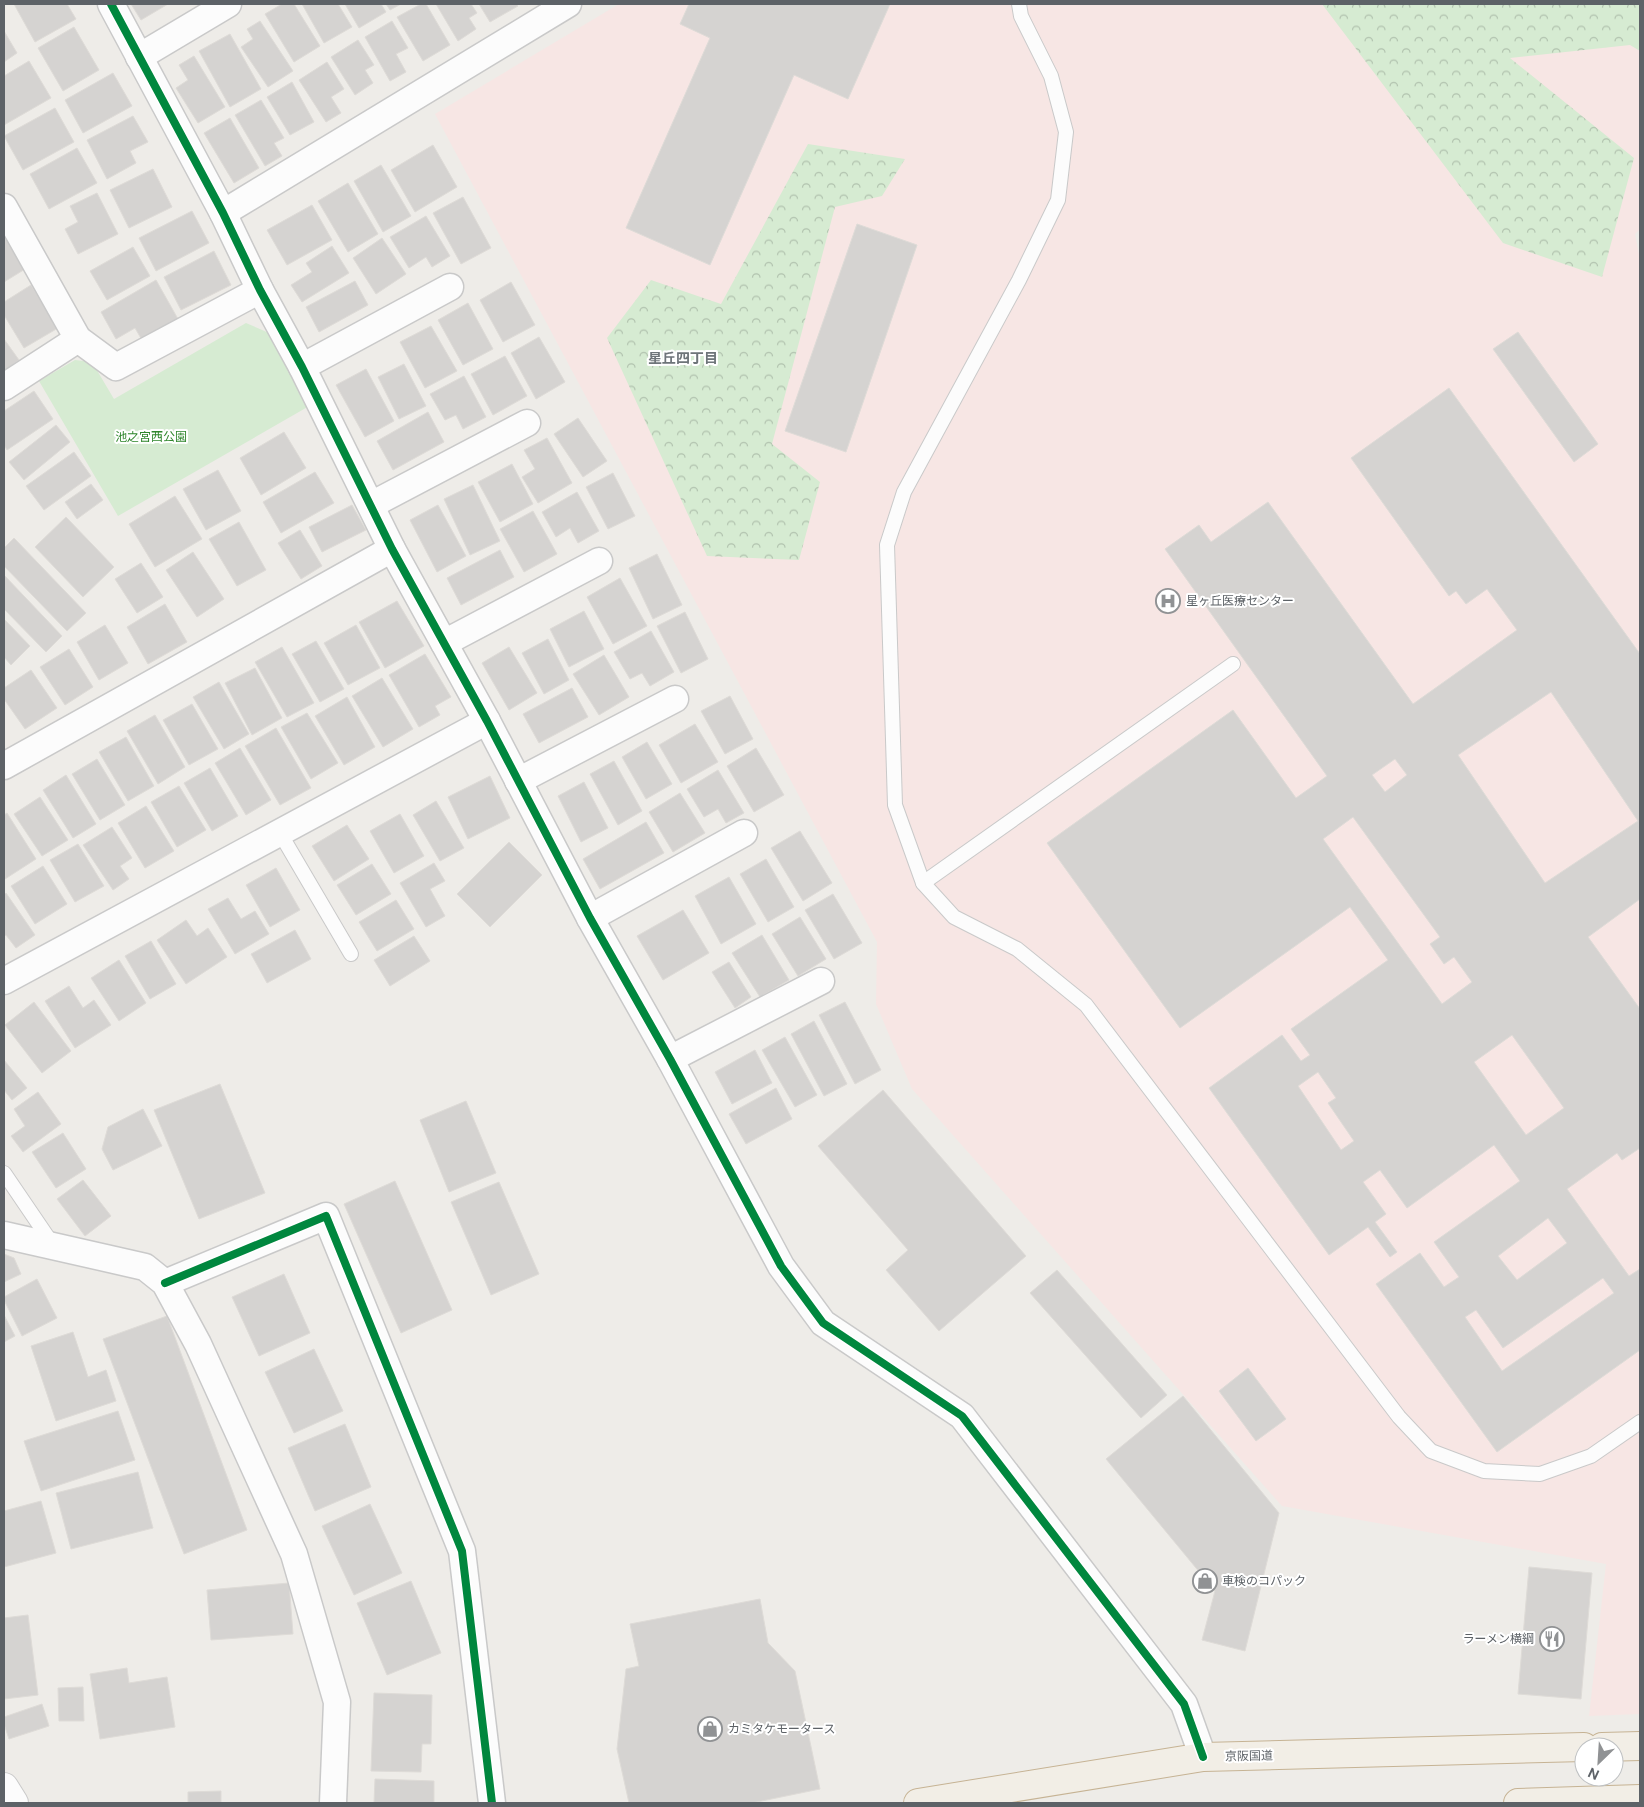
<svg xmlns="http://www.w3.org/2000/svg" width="1644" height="1807" viewBox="0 0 1644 1807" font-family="'DM Sans','Noto Sans JP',sans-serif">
	<defs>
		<pattern id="forest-crowns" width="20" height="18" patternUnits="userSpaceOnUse" patternTransform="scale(1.25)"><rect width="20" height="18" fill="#d6ebd2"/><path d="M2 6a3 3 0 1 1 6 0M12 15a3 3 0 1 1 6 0" fill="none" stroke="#b1c2ae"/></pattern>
	</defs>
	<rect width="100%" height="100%" fill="#eeece8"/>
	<polygon fill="#f7e6e4" points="619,4 1640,4 1640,229 1635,234 1640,260 1640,1714 1589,1716 1606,1564 1282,1506 912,1089 876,1004 877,942 435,114"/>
	<g fill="url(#forest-crowns)">
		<polygon points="1322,4 1640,4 1640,51 1630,45 1510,58 1634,158 1602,277 1503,243"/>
		<polygon points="808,144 905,159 882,196 835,207 772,444 820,482 799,560 707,556 607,338 651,280 721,304"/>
	</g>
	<polygon fill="#d6ebd2" points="246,323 269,333 311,405 118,516 39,381 75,360 92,362 114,399"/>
	<g fill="#d5d3d1" stroke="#dedbd7" fill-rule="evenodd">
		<polygon points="14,4 67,4 76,19 35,42"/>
		<polygon points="131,4 168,4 141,20"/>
		<polygon points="282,4 294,4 320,46 294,62 265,14"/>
		<polygon points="302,4 338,4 352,27 324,43"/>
		<polygon points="345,4 381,4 386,12 359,28"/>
		<polygon points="386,4 401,4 390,10"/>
		<polygon points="421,4 426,4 450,45 423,61 397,17"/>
		<polygon points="436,4 471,4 477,13 469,18 476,29 458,41"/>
		<polygon points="479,4 516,4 518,6 490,22"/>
		<polygon points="689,4 890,4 848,99 794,75 710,265 626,228 710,38 680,24"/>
		<polygon points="260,21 293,71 268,87 241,47 253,39 247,29"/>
		<polygon points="392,21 408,48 396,54 406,72 390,81 365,37"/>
		<polygon points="74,27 99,70 63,91 38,48"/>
		<polygon points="4,31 17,53 4,62"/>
		<polygon points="230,34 261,89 230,107 199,51"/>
		<polygon points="358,40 374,65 365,70 373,83 355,95 331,57"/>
		<polygon points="194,56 225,107 198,123 176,88 188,80 179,65"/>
		<polygon points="29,61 51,98 4,125 4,76"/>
		<polygon points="327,62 344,89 331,97 341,113 326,122 299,80"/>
		<polygon points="113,73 132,106 83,133 65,100"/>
		<polygon points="292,82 314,122 290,135 267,97"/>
		<polygon points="261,100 284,138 274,143 282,156 265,166 235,115"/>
		<polygon points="55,108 74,142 23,170 4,136"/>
		<polygon points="133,116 148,142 130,151 136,163 107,179 87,140"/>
		<polygon points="230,118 259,168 234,183 204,133"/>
		<polygon points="433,145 457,187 415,212 391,170"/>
		<polygon points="77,148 97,183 49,209 30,174"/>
		<polygon points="381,165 411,216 383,232 354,181"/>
		<polygon points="153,169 172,207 129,228 110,190"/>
		<polygon points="348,183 378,234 348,252 318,201"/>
		<polygon points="97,193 118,234 78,254 65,229 78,222 70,206"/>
		<polygon points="463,197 491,248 461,264 433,213"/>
		<polygon points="312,205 332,240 287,265 267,230"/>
		<polygon points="192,211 209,243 156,271 139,238"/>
		<polygon points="426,216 450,256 432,267 426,257 409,268 390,237"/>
		<polygon points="857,224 917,245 846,452 785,431"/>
		<polygon points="11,236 30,266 4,282 4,240"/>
		<polygon points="382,238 406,274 376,294 353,258"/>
		<polygon points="332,246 349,273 302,302 291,285 312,272 306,263"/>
		<polygon points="133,247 150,276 107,300 90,271"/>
		<polygon points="214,251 231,285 181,310 164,277"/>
		<polygon points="156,280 178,319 142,340 135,328 116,339 101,312"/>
		<polygon points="355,281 368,305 319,332 306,307"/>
		<polygon points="511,282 535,325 503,342 480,300"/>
		<polygon points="31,285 58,328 24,348 4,315 4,302"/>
		<polygon points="468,303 493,349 463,365 438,320"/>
		<polygon points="431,326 457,371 425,388 400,342"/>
		<polygon points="1518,332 1598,444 1574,462 1493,349"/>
		<polygon points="539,337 565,382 536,399 511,353"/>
		<polygon points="4,339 19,360 4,371"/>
		<polygon points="505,356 527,396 493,415 471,374"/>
		<polygon points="404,364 426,406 399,419 378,377"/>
		<polygon points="366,369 394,421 365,437 336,385"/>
		<polygon points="464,376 486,417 463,429 456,415 445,420 430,394"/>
		<path d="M1449,388L1640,654V899L1588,937L1640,1009V1148L1622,1160L1617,1153L1567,1189L1629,1276L1640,1269V1350L1497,1452L1376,1284L1420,1253L1444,1287L1459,1277L1434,1242L1520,1181L1494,1145L1407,1208L1380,1170L1363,1182L1386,1214L1375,1222L1397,1252L1390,1257L1368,1227L1329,1255L1209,1088L1282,1035L1301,1061L1310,1055L1291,1029L1388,960L1350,907L1180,1028L1047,843L1233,710L1296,798L1327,776L1165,549L1199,525L1211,542L1268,502L1413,704L1517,630L1487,589L1466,604L1456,591L1449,596L1351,458ZM1551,692L1638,821L1545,883L1458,755ZM1395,759L1407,775L1385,792L1372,775ZM1353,817L1440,937L1430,944L1444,964L1454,957L1472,982L1442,1004L1323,839ZM1512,1035L1564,1108L1526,1135L1474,1062ZM1318,1072L1336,1098L1328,1103L1354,1141L1341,1150L1298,1086ZM1548,1218L1567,1243L1517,1280L1498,1256ZM1603,1278L1614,1293L1502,1371L1465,1317L1476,1310L1503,1348Z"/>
		<polygon points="34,391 53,419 7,450 4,445 4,411"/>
		<polygon points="428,412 444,442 393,470 377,441"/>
		<polygon points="578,418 607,461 583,477 554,434"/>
		<polygon points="56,425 70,442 24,480 9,462"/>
		<polygon points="284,432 306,468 261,495 240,458"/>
		<polygon points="547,438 572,483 538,503 522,477 535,469 524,450"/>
		<polygon points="74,452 91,476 44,510 26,486"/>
		<polygon points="512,464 533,504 500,522 478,482"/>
		<polygon points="218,470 241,511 206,530 183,489"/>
		<polygon points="315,472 334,503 281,533 263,502"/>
		<polygon points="613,473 635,516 608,529 586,487"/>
		<polygon points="91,484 103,500 77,519 65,502"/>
		<polygon points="473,485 500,541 470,555 444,499"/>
		<polygon points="577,492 599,531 578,543 570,528 556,537 542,512"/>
		<polygon points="175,496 202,539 155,567 129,524"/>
		<polygon points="352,505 366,530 322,552 309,527"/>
		<polygon points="438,505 466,556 437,572 410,520"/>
		<polygon points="533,511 557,554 524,572 500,529"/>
		<polygon points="66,517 114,567 83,597 35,547"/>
		<polygon points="239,522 266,570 237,586 209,539"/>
		<polygon points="300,530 322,566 301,579 278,543"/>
		<polygon points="14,538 86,613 67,631 4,566 4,548"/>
		<polygon points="500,550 514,577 461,605 447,578"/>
		<polygon points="193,552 224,599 197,617 166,570"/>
		<polygon points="657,554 682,605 653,619 629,568"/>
		<polygon points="141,563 163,597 137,613 115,579"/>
		<polygon points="4,575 62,636 46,652 4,609"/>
		<polygon points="620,578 647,626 613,644 587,597"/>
		<polygon points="397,601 424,646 385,668 359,622"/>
		<polygon points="165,604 187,642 148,664 127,627"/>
		<polygon points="584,611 604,649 569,667 550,629"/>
		<polygon points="685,612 708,659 681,673 657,626"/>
		<polygon points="4,619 30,646 11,665 4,657"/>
		<polygon points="105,625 128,663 99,680 77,642"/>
		<polygon points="356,625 380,668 348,685 324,643"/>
		<polygon points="651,631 674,672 650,686 642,673 630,679 614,652"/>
		<polygon points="548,639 569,680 544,694 522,653"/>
		<polygon points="316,641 344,689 320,702 292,654"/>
		<polygon points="282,647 314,703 287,717 255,662"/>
		<polygon points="509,647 537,693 509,710 482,663"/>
		<polygon points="69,649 93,687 65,705 40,667"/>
		<polygon points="425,654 451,697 435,706 440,715 419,727 389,675"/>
		<polygon points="604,655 629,697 599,715 573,674"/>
		<polygon points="255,668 282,718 252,735 225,683"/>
		<polygon points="31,670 57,708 25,729 4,699 4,688"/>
		<polygon points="382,678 413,729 383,747 352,696"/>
		<polygon points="219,682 249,734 224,749 193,697"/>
		<polygon points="572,688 588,717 539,743 523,714"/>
		<polygon points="730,696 753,739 725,754 701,711"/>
		<polygon points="347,697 375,747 344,765 315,716"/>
		<polygon points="192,704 218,749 189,765 163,720"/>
		<polygon points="307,713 338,763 311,779 281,727"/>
		<polygon points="155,715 185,767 158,784 127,731"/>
		<polygon points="695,724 718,762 681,783 659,745"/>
		<polygon points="276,728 311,788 280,805 245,746"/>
		<polygon points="126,737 154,786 128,801 99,752"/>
		<polygon points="647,742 672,784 646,799 622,757"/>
		<polygon points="240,748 271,800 246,815 215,763"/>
		<polygon points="756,748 784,795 754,812 727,766"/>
		<polygon points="97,759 125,805 100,820 72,774"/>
		<polygon points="614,761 642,811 618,825 590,774"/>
		<polygon points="210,768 238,816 212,831 184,783"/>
		<polygon points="718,770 744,813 726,823 718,809 704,817 687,789"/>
		<polygon points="66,775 96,824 73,838 43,790"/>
		<polygon points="490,776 510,818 468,839 448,797"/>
		<polygon points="584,782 608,828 581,842 558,796"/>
		<polygon points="179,786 206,830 177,847 151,802"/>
		<polygon points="680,793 705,833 673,852 649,812"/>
		<polygon points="40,797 68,840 42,856 14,814"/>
		<polygon points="436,801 464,848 440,861 413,815"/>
		<polygon points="146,806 174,851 145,868 118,823"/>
		<polygon points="7,813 36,859 5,879 4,815"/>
		<polygon points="400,814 424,856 394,873 370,831"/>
		<polygon points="646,822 664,853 600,889 583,859"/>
		<polygon points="347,825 369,859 334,881 312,846"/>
		<polygon points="112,827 132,858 120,866 129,879 113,890 83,845"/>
		<polygon points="800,831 832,883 803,901 771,848"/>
		<polygon points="509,842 542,875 490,927 457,894"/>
		<polygon points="78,844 104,886 75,902 50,860"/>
		<polygon points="766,859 794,907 768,922 740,874"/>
		<polygon points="434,863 445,881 430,889 445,916 426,927 400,883"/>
		<polygon points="372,864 391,894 356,915 337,885"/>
		<polygon points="43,866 67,904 35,924 11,886"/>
		<polygon points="276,868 300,910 270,927 246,885"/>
		<polygon points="729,877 756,924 721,944 695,896"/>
		<polygon points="6,893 35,935 16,948 6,935 4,936 4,895"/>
		<polygon points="833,894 862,943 834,959 805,910"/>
		<polygon points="228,898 241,919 255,911 269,934 235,954 208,909"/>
		<polygon points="396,900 414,929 377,951 359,922"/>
		<polygon points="683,910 709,953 663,980 637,936"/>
		<polygon points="800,917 826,959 798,976 772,934"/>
		<polygon points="186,920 197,936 208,928 227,957 186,984 157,940"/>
		<polygon points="295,930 311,959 267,983 251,954"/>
		<polygon points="762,935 789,980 760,997 732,953"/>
		<polygon points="414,936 430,961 390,986 374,960"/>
		<polygon points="151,941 176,984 150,999 125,956"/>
		<polygon points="119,960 146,1003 119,1021 91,978"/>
		<polygon points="729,962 751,997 735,1008 712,972"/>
		<polygon points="69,986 83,1008 94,1000 111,1025 75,1048 45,1001"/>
		<polygon points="34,1002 71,1051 42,1073 5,1025"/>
		<polygon points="845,1002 881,1070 855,1084 819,1015"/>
		<polygon points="814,1021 847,1084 824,1096 791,1034"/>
		<polygon points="785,1037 817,1095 795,1107 762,1050"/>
		<polygon points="755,1050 772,1083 732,1104 715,1072"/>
		<polygon points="4,1060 27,1088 12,1100 4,1090"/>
		<polygon points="220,1084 265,1193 199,1219 154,1110"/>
		<polygon points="776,1088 792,1119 746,1144 729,1114"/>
		<polygon points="883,1090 1026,1256 939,1331 886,1270 908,1250 818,1146"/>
		<polygon points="38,1092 61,1124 23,1152 11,1136 25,1126 14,1109"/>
		<polygon points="466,1101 496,1173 449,1192 420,1120"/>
		<polygon points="143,1109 162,1146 113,1170 102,1149 108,1127"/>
		<polygon points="63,1133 86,1169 56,1188 32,1152"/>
		<polygon points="83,1180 111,1216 85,1236 57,1199"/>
		<polygon points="395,1181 452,1310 401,1333 344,1204"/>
		<polygon points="499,1182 539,1274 491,1295 451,1202"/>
		<polygon points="4,1254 14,1258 21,1274 4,1282"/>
		<polygon points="1057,1270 1167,1395 1141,1418 1030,1293"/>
		<polygon points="284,1274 310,1333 259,1356 232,1297"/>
		<polygon points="37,1279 57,1318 22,1336 4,1300 4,1297"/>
		<polygon points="4,1315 15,1336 4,1342"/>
		<polygon points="167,1316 247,1530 184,1554 103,1339"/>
		<polygon points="73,1332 88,1377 106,1370 116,1401 56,1421 31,1346"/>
		<polygon points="314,1349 343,1411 294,1433 265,1372"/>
		<polygon points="1248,1368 1286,1419 1256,1441 1219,1391"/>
		<polygon points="1183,1396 1279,1513 1245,1651 1202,1640 1215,1591 1106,1459"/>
		<polygon points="118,1411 135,1460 41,1491 24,1441"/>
		<polygon points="345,1424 371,1487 315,1511 288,1448"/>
		<polygon points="138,1472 153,1528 71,1549 56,1493"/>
		<polygon points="41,1501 56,1553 4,1567 4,1511"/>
		<polygon points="370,1504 402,1573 354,1595 322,1526"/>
		<polygon points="1529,1567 1592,1573 1581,1699 1518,1694"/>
		<polygon points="411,1581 441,1653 387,1675 357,1603"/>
		<polygon points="289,1583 293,1634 211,1640 207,1590"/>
		<polygon points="760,1599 768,1643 795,1671 820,1789 752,1803 629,1803 617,1749 626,1669 639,1666 630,1624"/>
		<polygon points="28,1615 38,1695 4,1699 4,1618"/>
		<polygon points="127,1668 129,1683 167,1677 175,1727 100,1739 90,1674"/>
		<polygon points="83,1687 84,1721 59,1721 58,1688"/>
		<polygon points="374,1693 432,1695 431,1744 422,1744 421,1772 371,1771"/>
		<polygon points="42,1704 49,1726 9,1739 4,1724 4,1717"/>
		<polygon points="375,1779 434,1781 434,1803 374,1803"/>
		<polygon points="221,1791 221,1803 188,1803 188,1792"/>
	</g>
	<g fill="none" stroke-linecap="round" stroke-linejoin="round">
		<defs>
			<g id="service">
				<polyline points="1019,4 1021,16 1051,76 1066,132 1058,200 1019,280 904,492 887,545 895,805 923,883 954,917 1017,949 1086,1005 1399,1417 1431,1451 1484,1471 1540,1474 1591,1456 1640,1422"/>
				<polyline points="280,833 351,954"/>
				<polyline points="923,883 1233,664"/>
				<polyline points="4,1173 53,1245"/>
			</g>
			<g id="minor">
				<polyline points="111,4 223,213 260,290 302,367 392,549 487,721 590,918 670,1059 781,1266 823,1323 962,1416 1184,1704 1203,1757"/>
				<polyline points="139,57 228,4"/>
				<polyline points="4,207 78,339 116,367 260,290"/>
				<polyline points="223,213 568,4"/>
				<polyline points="302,367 450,287"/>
				<polyline points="4,387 78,339"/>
				<polyline points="371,505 527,423"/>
				<polyline points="444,643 599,561"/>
				<polyline points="4,766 392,549"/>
				<polyline points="518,781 675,699"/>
				<polyline points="590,918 744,833"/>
				<polyline points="4,981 487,721"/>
				<polyline points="670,1059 821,981"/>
				<polyline points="4,1235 145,1267 165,1283 198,1344 294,1554 337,1702 333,1803"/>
				<polyline points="165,1283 326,1216 462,1551 492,1803"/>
			</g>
			<polyline id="tertiary" points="4,1787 14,1803"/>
			<g id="trunk">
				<polyline points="1602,1747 1640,1746"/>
				<polyline points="918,1803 1203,1757 1584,1747"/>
				<polyline points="1518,1803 1640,1799"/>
			</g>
		</defs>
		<use href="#service" stroke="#c9c9c9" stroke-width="16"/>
		<use href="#minor" stroke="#c9c9c9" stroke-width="29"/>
		<use href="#tertiary" stroke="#c9c9c9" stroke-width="30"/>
		<use href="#trunk" stroke="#c6b394" stroke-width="30"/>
		<use href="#service" stroke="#fcfcfc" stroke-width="14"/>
		<use href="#minor" stroke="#fcfcfc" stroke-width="26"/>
		<use href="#tertiary" stroke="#fcfcfc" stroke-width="28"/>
		<use href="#trunk" stroke="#f2eee6" stroke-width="28"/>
		<defs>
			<g id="cycleway">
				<polyline points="111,4 223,213 260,290 302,367 392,549 487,721 590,918 670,1059 781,1266 823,1323 962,1416 1184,1704 1203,1757"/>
				<polyline points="165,1283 326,1216 462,1551 492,1803"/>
			</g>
		</defs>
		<use href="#cycleway" stroke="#fff" stroke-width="11"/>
		<use href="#cycleway" stroke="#00873e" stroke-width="8"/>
	</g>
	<defs>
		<symbol id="hospital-ring" viewBox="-11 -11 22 22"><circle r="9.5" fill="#fff" stroke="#909294" stroke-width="1.5"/><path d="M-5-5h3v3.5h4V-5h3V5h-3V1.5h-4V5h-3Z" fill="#909294"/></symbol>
		<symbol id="shop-ring" viewBox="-11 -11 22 22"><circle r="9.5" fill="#fff" stroke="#909294" stroke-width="1.5"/><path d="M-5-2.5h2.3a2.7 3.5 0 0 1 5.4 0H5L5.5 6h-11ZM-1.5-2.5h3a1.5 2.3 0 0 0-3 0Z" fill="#909294"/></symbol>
		<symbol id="restaurant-ring" viewBox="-11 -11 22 22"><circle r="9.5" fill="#fff" stroke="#909294" stroke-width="1.5"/><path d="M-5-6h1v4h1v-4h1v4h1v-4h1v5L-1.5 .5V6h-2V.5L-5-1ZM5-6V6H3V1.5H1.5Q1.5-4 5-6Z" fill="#909294"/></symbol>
	</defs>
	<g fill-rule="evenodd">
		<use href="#hospital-ring" x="1154" y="587" width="28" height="28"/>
		<use href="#shop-ring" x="1191" y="1567" width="28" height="28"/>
		<use href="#restaurant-ring" x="1538" y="1625" width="28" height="28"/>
		<use href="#shop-ring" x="696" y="1715" width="28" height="28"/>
	</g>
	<g text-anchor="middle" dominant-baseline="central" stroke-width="4" stroke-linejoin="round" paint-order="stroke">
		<g font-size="12" fill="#30862d" stroke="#fff">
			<text x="151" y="437">池之宮西公園</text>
		</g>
		<g font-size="12" fill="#5d6267" stroke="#fff" text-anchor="start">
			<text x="1186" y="601">星ヶ丘医療センター</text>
			<text x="1222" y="1581">車検のコパック</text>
			<text x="1534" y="1639" text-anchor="end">ラーメン横綱</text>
			<text x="728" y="1729">カミタケモータース</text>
		</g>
		<g font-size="12" fill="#5d6267" stroke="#fff">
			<text transform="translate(1249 1756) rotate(-1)">京阪国道</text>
		</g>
		<g font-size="14" font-weight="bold" fill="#6e7479" stroke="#fff">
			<text x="683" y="358">星丘四丁目</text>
		</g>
	</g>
	<rect width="1644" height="1807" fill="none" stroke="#5d6267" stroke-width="10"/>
	<g transform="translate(1599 1762) rotate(205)"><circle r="24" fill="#ffffff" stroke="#bec0c2"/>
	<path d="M0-4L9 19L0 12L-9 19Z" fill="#909294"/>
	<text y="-8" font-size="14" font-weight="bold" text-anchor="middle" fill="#5d6267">N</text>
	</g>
</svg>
